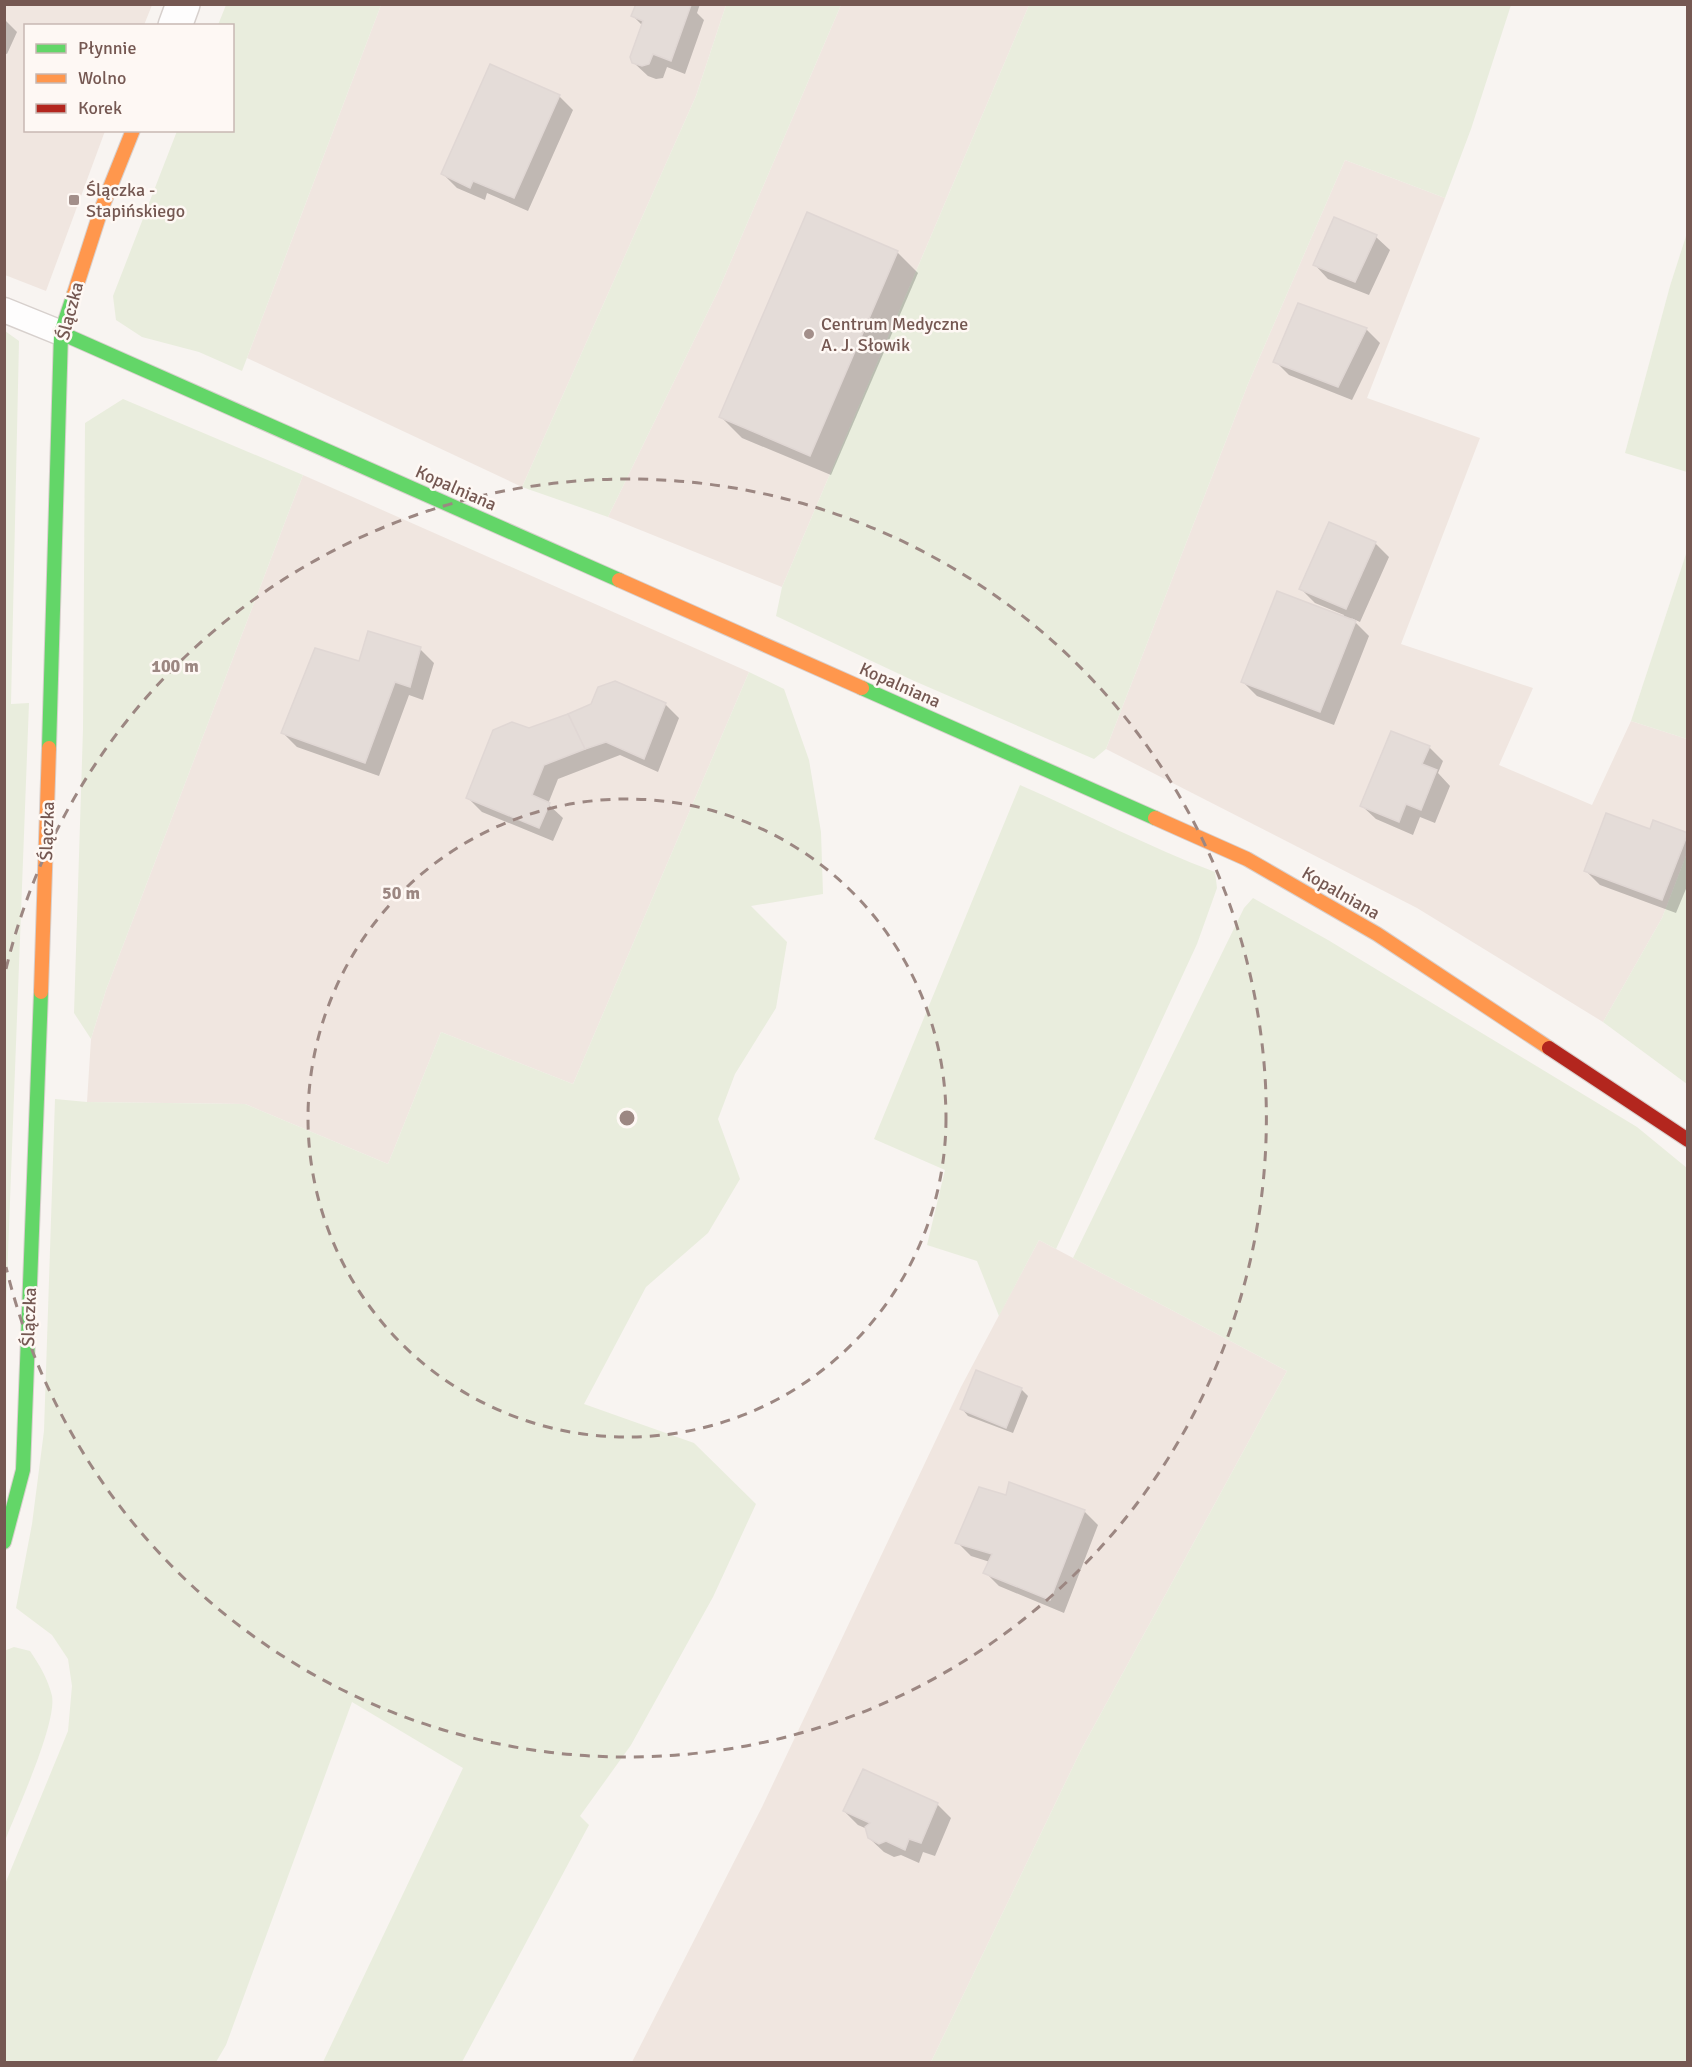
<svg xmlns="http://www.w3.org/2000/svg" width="1692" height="2067" viewBox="0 0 1692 2067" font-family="Signika,sans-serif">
	<rect width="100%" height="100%" fill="#f8f4f1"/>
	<g fill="#f0e6e0">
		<polygon points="4,5 152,5 144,25 26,26 26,130 105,131 46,291 5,275"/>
		<polygon points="381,5 726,5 696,96 522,487 247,358"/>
		<polygon points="841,5 1029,5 782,587 608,517 719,289"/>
		<polygon points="1345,160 1445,198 1367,398 1480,438 1401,644 1533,688 1499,765 1592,805 1631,721 1687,739 1687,853 1662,918 1603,1022 1417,908 1106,749 1248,384"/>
		<polygon points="303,475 749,672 573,1084 441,1032 388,1164 245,1104 87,1102 91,1039 106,990"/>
		<polygon points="1039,1240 1287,1371 1081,1750 931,2062 632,2062 762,1807 961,1387"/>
	</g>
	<g fill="#e9eddd">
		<polygon points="226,5 381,5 242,371 199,352 142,337 116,320 113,296 177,131 232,130 232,26 218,25"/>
		<polygon points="726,5 841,5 719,289 608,517 522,487 696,96"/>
		<polygon points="1029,5 1511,5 1471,129 1445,198 1345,160 1248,384 1106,749 1094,759 912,680 776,616 782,587"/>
		<polygon points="1687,233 1687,472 1625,453 1670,286"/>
		<polygon points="5,331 19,341 11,704 29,703 5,1332"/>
		<polygon points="123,399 303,475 106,990 91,1039 74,1013 83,729 85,423"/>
		<polygon points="1687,551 1688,739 1687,739 1631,721"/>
		<polygon points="749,672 784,689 809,760 821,832 823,894 751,906 787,942 776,1008 735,1074 718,1119 740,1179 708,1233 646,1287 584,1404 694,1443 756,1504 713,1597 631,1745 580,1816 589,1825 462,2062 323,2062 463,1768 352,1702 226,2045 216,2062 5,2062 5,1884 68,1731 72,1686 68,1659 52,1635 16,1608 32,1524 44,1431 55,1099 87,1102 245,1104 388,1164 441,1032 573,1084"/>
		<path d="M1020,785C1085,813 1148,847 1215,872L1217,888L1197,944L1056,1249L1039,1240L999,1316L977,1261L927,1245L945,1170L874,1139Z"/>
		<polygon points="1687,853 1688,1084 1687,1084 1603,1022 1662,918"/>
		<polygon points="1253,898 1328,940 1637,1127 1687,1168 1687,2062 931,2062 1081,1750 1287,1371 1073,1258 1244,908"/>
		<path d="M14,1647L30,1651C40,1666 48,1679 52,1696C57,1724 16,1812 5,1841L4,1651Z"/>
	</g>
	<g fill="#0003">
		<polygon points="638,4 700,4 697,13 704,20 685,74 667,67 663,78 656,79 648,76 633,62 643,26 633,16"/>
		<polygon points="4,19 17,32 7,54 4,53"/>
		<polygon points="559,96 573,110 528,211 487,193 485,200 457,188 443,174"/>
		<polygon points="1376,237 1390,250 1369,295 1328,279 1315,265"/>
		<polygon points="897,252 918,273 831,475 742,438 721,417"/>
		<polygon points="1366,329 1380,343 1352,400 1289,375 1275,361"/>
		<polygon points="1375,543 1389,557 1360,622 1351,618 1369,636 1334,725 1257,696 1243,682 1343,618 1344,615 1315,603 1301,589"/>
		<polygon points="420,649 434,663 423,700 409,695 379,776 297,747 283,733 360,663"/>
		<polygon points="665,704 679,718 658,772 620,755 558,779 548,804 563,818 553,841 482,812 468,798 529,729"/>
		<polygon points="1429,747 1443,761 1438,773 1450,786 1435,823 1420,817 1413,835 1376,819 1362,806"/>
		<polygon points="1654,822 1688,834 1688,884 1676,913 1600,885 1586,871 1651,831"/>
		<polygon points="1021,1389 1028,1396 1013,1433 968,1416 962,1409"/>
		<polygon points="1007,1497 1084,1511 1098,1525 1064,1613 999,1586 985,1572 990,1562 971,1556 957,1542"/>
		<polygon points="937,1804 951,1818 935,1856 923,1852 919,1863 901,1855 894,1857 884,1852 869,1838 867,1829 858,1825 844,1811"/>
	</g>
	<g fill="#e4dcd8" stroke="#e0d7d4" stroke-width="1.5">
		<polygon points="636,4 691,5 671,61 653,54 649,64 642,66 632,63 630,57 643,21 631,16"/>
		<polygon points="490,64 560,95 514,198 473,181 470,188 441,174"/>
		<polygon points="807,212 898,251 810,456 719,417"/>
		<polygon points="1334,217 1377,235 1355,282 1313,265"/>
		<polygon points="1298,303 1367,328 1338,387 1273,362"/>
		<polygon points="1329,522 1376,542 1346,609 1299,589"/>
		<polygon points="1277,591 1356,621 1320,712 1241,682"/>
		<polygon points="368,631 421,647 410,687 395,682 365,763 281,733 315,648 359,661"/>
		<polygon points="615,681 666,703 644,759 606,742 585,749 568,714 591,704 598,687"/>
		<polygon points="568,714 585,749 544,765 532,795 550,803 539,828 466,798 493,730 512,722 529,728"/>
		<polygon points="1391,731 1430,746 1422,764 1437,770 1421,810 1406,804 1399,822 1360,806"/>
		<polygon points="1606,813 1650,829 1653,820 1688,833 1662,900 1584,871"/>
		<polygon points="976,1370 1022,1388 1006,1428 960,1409"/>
		<polygon points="1009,1482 1085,1510 1050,1600 983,1573 992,1554 955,1543 979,1487 1006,1495"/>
		<polygon points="863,1769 938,1803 921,1843 909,1839 905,1850 886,1841 879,1844 868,1838 865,1827 870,1823 843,1811"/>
	</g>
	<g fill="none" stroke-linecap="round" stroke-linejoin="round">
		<defs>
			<polyline id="lane" points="4,310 61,333"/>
			<polyline id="street" points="175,26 183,4"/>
			<g id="fast">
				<polyline points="61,333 619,580"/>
				<polyline points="862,688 1155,818"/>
				<polyline points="49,748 61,333 74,294"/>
				<polyline points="4,1542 23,1470 41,992"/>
			</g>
			<g id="slow">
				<polyline points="74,294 101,210 133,130"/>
				<polyline points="619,580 862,688"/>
				<polyline points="1155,818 1247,859 1377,934 1549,1048"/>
				<polyline points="41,992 49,748"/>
			</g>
			<polyline id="jam" points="1549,1048 1688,1140"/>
		</defs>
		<use href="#lane" stroke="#d7d0cd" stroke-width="27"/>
		<use href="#street" stroke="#d7d0cd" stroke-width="36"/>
		<use href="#fast" stroke="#d8d0cd" stroke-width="16"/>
		<use href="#slow" stroke="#d8d0cd" stroke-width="16"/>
		<use href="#jam" stroke="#d8d0cd" stroke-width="16"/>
		<use href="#lane" stroke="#fefdfd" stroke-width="24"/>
		<use href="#street" stroke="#fefdfd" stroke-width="33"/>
		<use href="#fast" stroke="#63d668" stroke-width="14"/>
		<use href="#slow" stroke="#ff974d" stroke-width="14"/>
		<use href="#jam" stroke="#b3261e" stroke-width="14"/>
	</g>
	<g fill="none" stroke="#9c8782" stroke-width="3" stroke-dasharray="10 8">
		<circle cx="627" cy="1118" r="319"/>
		<path d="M6 969A639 639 0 1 1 6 1267"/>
	</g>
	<g fill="#a38f8a" stroke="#fef8f4" stroke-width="2">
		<rect x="68" y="194" width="12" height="12" rx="3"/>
		<circle cx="809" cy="334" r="6"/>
	</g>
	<g text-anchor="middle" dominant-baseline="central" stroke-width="5" stroke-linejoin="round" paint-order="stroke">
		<g font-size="18" fill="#755852" stroke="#fef8f4" text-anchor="start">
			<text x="86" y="190">Ślączka -<tspan x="86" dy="21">Stapińskiego</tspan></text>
			<text x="821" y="324">Centrum Medyczne<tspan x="821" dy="21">A. J. Słowik</tspan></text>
		</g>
		<g font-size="18" fill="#755852" stroke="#fef8f4">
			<text transform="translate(70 311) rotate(-75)">Ślączka</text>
			<text transform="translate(456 488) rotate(24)">Kopalniana</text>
			<text transform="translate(900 685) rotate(24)">Kopalniana</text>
			<text transform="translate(47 831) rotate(-88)">Ślączka</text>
			<text transform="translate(1341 893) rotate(30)">Kopalniana</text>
			<text transform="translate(29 1317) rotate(-88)">Ślączka</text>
		</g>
	</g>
	<circle cx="627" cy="1118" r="9" fill="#9c8782" stroke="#fef8f4" stroke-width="3"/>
	<g font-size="18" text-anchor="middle" font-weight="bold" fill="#9c8782" stroke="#fef8f4" stroke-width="5" stroke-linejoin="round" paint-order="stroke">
		<text x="175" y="672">100 m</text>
		<text x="401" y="899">50 m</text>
	</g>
	<rect width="1692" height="2067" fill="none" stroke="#755852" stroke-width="12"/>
	<rect x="24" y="24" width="210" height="108" fill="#fef8f4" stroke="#c7b8b3" stroke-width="1.5"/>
	<rect x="36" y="44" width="30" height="9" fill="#63d668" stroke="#c7b8b3" stroke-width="1.5"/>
	<text x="78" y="54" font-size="18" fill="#755852">Płynnie</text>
	<rect x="36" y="74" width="30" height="9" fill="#ff974d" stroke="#c7b8b3" stroke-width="1.5"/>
	<text x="78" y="84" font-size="18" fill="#755852">Wolno</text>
	<rect x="36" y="104" width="30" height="9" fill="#b3261e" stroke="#c7b8b3" stroke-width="1.5"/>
	<text x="78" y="114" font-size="18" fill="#755852">Korek</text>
</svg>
